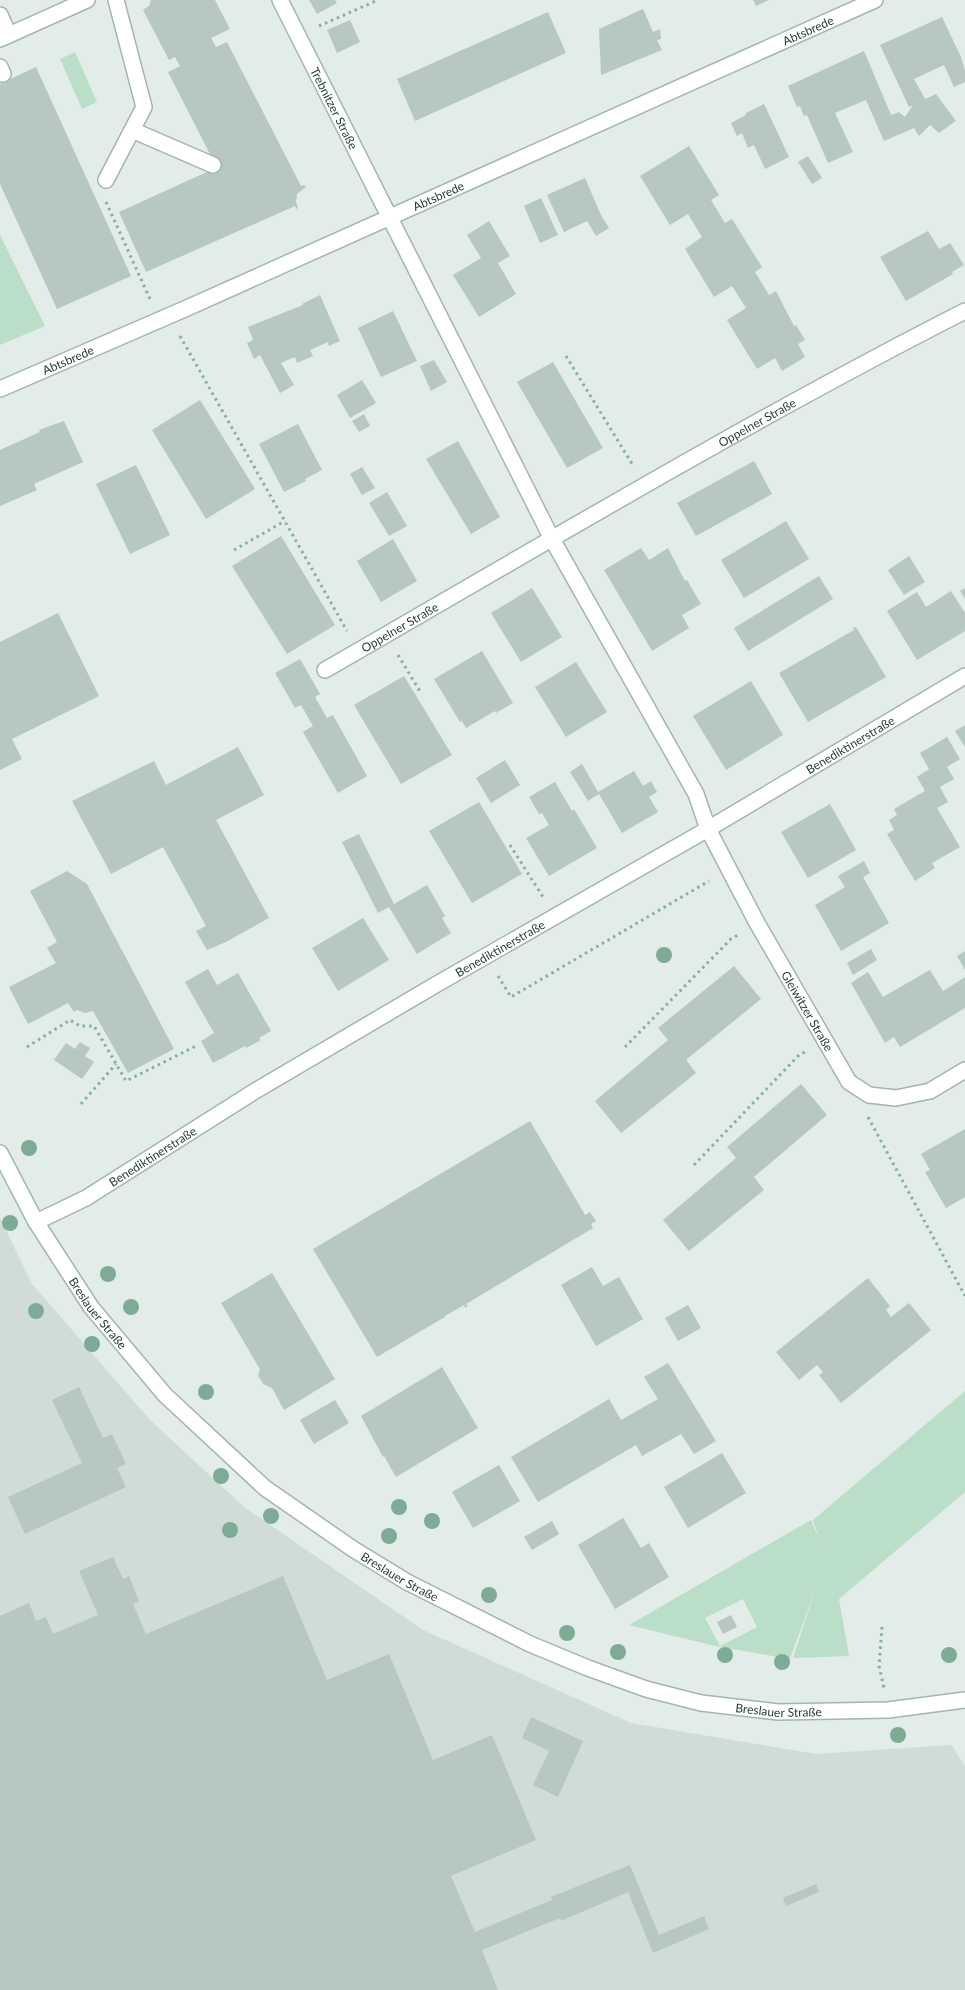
<svg xmlns="http://www.w3.org/2000/svg" width="965" height="1990" viewBox="0 0 965 1990" font-family="Lato,sans-serif">
	<rect width="100%" height="100%" fill="#e2ece9"/>
	<polygon fill="#d0dcd8" points="0,1218 32,1284 150,1420 244,1507 423,1630 631,1723 816,1754 952,1745 965,1767 965,1990 0,1990"/>
	<g fill="#bbdec9" fill-rule="evenodd">
		<polygon points="75,52 97,102 82,109 60,59"/>
		<polygon points="0,235 45,326 0,345"/>
		<path d="M965,1391V1492L839,1599L849,1656L793,1658L816,1588L790,1659L715,1646L629,1625L811,1520L820,1541L813,1520ZM743,1599L757,1627L720,1646L705,1618Z"/>
	</g>
	<g fill="#b7c7c3">
		<polygon points="151,0 215,0 230,29 211,38 216,47 227,42 301,186 304,185 306,187 297,194 296,202 298,208 296,209 295,206 146,272 119,212 209,171 213,160 168,72 180,66 175,57 169,60 143,10 149,6"/>
		<polygon points="309,0 335,0 337,3 317,14"/>
		<polygon points="753,0 769,0 756,6"/>
		<polygon points="643,9 653,32 660,29 661,39 657,40 662,50 601,75 599,29"/>
		<polygon points="548,12 566,53 415,121 397,79"/>
		<polygon points="942,17 961,57 965,71 965,82 954,87 944,65 914,79 925,99 936,94 956,121 939,133 930,125 919,136 914,128 884,141 866,100 835,113 853,152 828,163 807,115 804,116 800,106 797,107 788,86 864,51 891,115 899,112 905,117 913,105 909,107 880,45"/>
		<polygon points="350,20 360,42 337,53 327,30"/>
		<polygon points="36,67 131,276 57,309 0,184 0,84"/>
		<polygon points="764,104 789,157 765,169 754,145 748,148 742,133 737,136 731,123 746,115 746,113"/>
		<polygon points="689,146 719,195 711,200 725,223 732,219 762,267 755,272 769,295 776,291 794,326 796,325 805,340 798,344 805,357 782,371 775,358 757,369 727,320 746,308 732,286 714,297 685,249 702,237 688,214 670,225 640,176"/>
		<polygon points="808,156 822,178 812,184 798,162"/>
		<polygon points="585,178 601,215 609,228 596,236 587,221 564,232 547,195"/>
		<polygon points="541,198 558,235 540,243 524,206"/>
		<polygon points="489,221 510,256 498,263 516,294 479,317 453,275 481,258 467,235"/>
		<polygon points="928,231 939,249 950,243 964,265 952,272 953,274 906,301 880,257"/>
		<polygon points="320,295 340,341 329,346 328,342 310,350 313,356 297,363 295,357 281,363 294,385 280,393 260,355 254,359 247,343 253,340 248,327 303,305 302,304"/>
		<polygon points="393,311 417,361 381,377 358,328"/>
		<polygon points="434,360 447,382 431,391 420,366"/>
		<polygon points="553,362 603,448 567,468 517,382"/>
		<polygon points="362,380 376,403 350,418 337,395"/>
		<polygon points="200,400 255,489 206,519 152,430"/>
		<polygon points="364,414 370,426 359,432 352,421"/>
		<polygon points="64,421 83,462 34,484 37,490 0,506 0,450 40,432 39,430"/>
		<polygon points="298,424 322,470 305,479 306,481 284,492 259,444"/>
		<polygon points="458,441 500,517 471,534 426,459"/>
		<polygon points="754,461 772,494 696,536 677,503"/>
		<polygon points="136,465 170,535 130,554 96,484"/>
		<polygon points="362,467 375,488 362,495 350,474"/>
		<polygon points="387,492 407,526 389,536 369,503"/>
		<polygon points="786,521 809,559 744,598 721,560"/>
		<polygon points="281,536 335,625 287,654 232,566"/>
		<polygon points="393,539 417,581 381,602 357,561"/>
		<polygon points="641,548 649,560 668,548 685,581 687,580 701,604 682,615 689,628 652,651 604,570"/>
		<polygon points="909,556 925,582 904,595 888,570"/>
		<polygon points="819,576 833,599 748,651 734,628"/>
		<polygon points="532,588 562,637 521,662 491,613"/>
		<polygon points="965,588 965,599 960,591"/>
		<polygon points="951,591 965,613 965,631 917,660 887,611 917,592 926,607"/>
		<polygon points="58,613 99,696 12,739 22,759 0,770 0,642"/>
		<polygon points="856,627 886,677 808,722 779,673 854,630 853,628"/>
		<polygon points="482,651 513,703 496,713 495,711 466,728 462,721 460,722 434,679"/>
		<polygon points="300,659 320,694 315,697 327,718 333,715 367,776 338,793 303,732 313,726 301,705 295,708 275,673"/>
		<polygon points="576,662 607,712 566,737 535,687"/>
		<polygon points="404,676 452,755 401,784 354,705"/>
		<polygon points="751,681 783,735 726,770 693,716"/>
		<polygon points="965,725 965,747 955,731"/>
		<polygon points="947,737 960,759 947,767 954,779 940,787 948,802 937,808 960,847 932,863 935,868 915,881 887,834 894,830 889,820 897,815 894,809 925,791 917,777 929,769 920,753"/>
		<polygon points="238,747 264,795 216,820 269,918 226,942 207,950 196,931 206,926 163,847 111,874 72,801 154,761 166,785"/>
		<polygon points="505,760 520,785 491,803 476,778"/>
		<polygon points="582,764 598,792 634,771 643,786 651,781 657,792 649,797 658,812 622,833 599,794 588,801 570,772"/>
		<polygon points="555,782 572,811 574,809 597,848 549,876 526,838 549,825 542,813 539,814 529,797"/>
		<polygon points="479,802 522,874 472,903 429,831"/>
		<polygon points="830,804 856,850 808,878 781,832"/>
		<polygon points="359,834 394,904 427,885 445,916 442,918 451,933 417,954 389,907 378,913 342,842"/>
		<polygon points="864,861 870,873 863,877 889,923 841,951 815,905 845,887 838,876"/>
		<polygon points="67,871 87,884 174,1049 128,1073 93,1011 85,1013 77,1010 74,1012 68,1003 28,1024 9,987 56,963 47,948 57,942 30,891"/>
		<polygon points="363,918 389,960 338,991 312,948"/>
		<polygon points="871,949 877,960 853,975 847,963"/>
		<polygon points="965,951 965,970 957,956"/>
		<polygon points="734,966 761,999 687,1059 687,1061 696,1073 621,1133 595,1101 668,1040 658,1028"/>
		<polygon points="208,969 217,985 238,973 271,1031 259,1038 261,1040 246,1048 245,1046 213,1063 201,1041 214,1033 185,982"/>
		<polygon points="930,970 943,991 965,977 965,1008 900,1047 894,1037 885,1043 851,983 868,972 883,997"/>
		<polygon points="80,1042 90,1048 85,1056 94,1062 82,1079 54,1060 66,1043 75,1049"/>
		<polygon points="801,1084 827,1115 754,1177 764,1190 689,1251 663,1220 736,1158 727,1147"/>
		<polygon points="530,1121 585,1215 590,1212 596,1221 591,1224 593,1228 466,1304 468,1306 465,1308 464,1305 445,1316 444,1319 443,1318 377,1357 313,1249"/>
		<polygon points="965,1129 965,1197 946,1208 925,1172 930,1170 921,1154"/>
		<polygon points="592,1267 603,1286 619,1277 643,1319 596,1346 561,1285"/>
		<polygon points="272,1273 335,1379 284,1410 272,1388 263,1384 261,1380 258,1376 260,1369 258,1366 221,1303"/>
		<polygon points="868,1278 890,1306 886,1310 891,1317 909,1303 931,1330 841,1403 819,1375 823,1372 817,1365 799,1380 776,1352"/>
		<polygon points="688,1305 701,1328 678,1341 665,1318"/>
		<polygon points="668,1363 716,1441 694,1454 681,1434 642,1456 636,1445 538,1502 511,1457 609,1399 621,1420 658,1399 644,1377"/>
		<polygon points="442,1367 478,1428 396,1477 384,1456 383,1457 361,1416"/>
		<polygon points="79,1387 103,1438 112,1434 126,1464 117,1468 126,1487 25,1534 8,1497 82,1463 52,1400"/>
		<polygon points="335,1400 349,1423 314,1444 300,1420"/>
		<polygon points="722,1453 746,1493 688,1528 664,1487"/>
		<polygon points="499,1465 520,1501 473,1528 452,1492"/>
		<polygon points="623,1518 641,1548 649,1543 669,1577 615,1609 578,1545"/>
		<polygon points="552,1521 559,1534 532,1550 524,1537"/>
		<polygon points="113,1557 123,1579 129,1576 139,1601 133,1604 146,1634 283,1576 327,1680 389,1654 433,1760 492,1735 536,1840 451,1876 475,1932 552,1900 551,1897 630,1865 659,1935 704,1916 709,1929 653,1953 628,1892 561,1921 560,1918 482,1950 498,1990 0,1990 0,1616 29,1603 36,1621 46,1617 53,1634 98,1615 79,1571"/>
		<polygon points="731,1615 737,1627 723,1634 717,1622"/>
		<polygon points="531,1717 583,1741 558,1797 533,1785 549,1751 522,1738"/>
		<polygon points="816,1884 819,1892 786,1906 783,1898"/>
	</g>
	<g fill="none" stroke-linecap="round" stroke-linejoin="round">
		<defs>
			<g id="minor">
				<path id="s1" d="M280,0L552,539L696,794L708,829L757,923L849,1082L869,1095L896,1098L930,1091L965,1070"/>
				<polyline points="0,15 9,35"/>
				<polyline points="0,39 87,0"/>
				<polyline points="0,67 3,74"/>
				<polyline points="132,130 213,165"/>
				<polyline points="106,180 144,107 116,0"/>
				<path id="s2" d="M0,389L187,308L875,0"/>
				<path id="s3" d="M325,670C537,548 747,422 965,311"/>
				<path id="s4" d="M0,1153L36,1222L91,1307L165,1395L265,1488L353,1549L407,1582L530,1644L588,1668L646,1689L701,1703L778,1712L888,1710L965,1700"/>
				<path id="s5" d="M36,1222L86,1198L255,1091L437,984L708,829L965,676"/>
			</g>
		</defs>
		<use href="#minor" stroke="#a5b4b1" stroke-width="18"/>
		<g stroke="#82b0a9" stroke-width="3" stroke-dasharray="2.5 4" stroke-linecap="butt">
			<polyline points="319,26 378,0"/>
			<polyline points="106,202 150,299"/>
			<polyline points="180,336 347,631"/>
			<polyline points="566,356 634,467"/>
			<polyline points="234,550 285,521"/>
			<polyline points="398,655 421,693"/>
			<polyline points="510,845 543,897"/>
			<polyline points="498,976 511,997 709,881"/>
			<polyline points="27,1047 70,1020 80,1026 94,1026 126,1081 196,1046"/>
			<polyline points="625,1047 731,939 738,935"/>
			<polyline points="81,1104 116,1064"/>
			<polyline points="868,1117 965,1296"/>
			<polyline points="694,1165 799,1055 805,1052"/>
			<polyline points="882,1627 879,1666 884,1688"/>
		</g>
		<use href="#minor" stroke="#fff" stroke-width="15"/>
	</g>
	<g fill="#7dab96">
		<circle cx="664" cy="955" r="8"/>
		<circle cx="29" cy="1148" r="8"/>
		<circle cx="10" cy="1223" r="8"/>
		<circle cx="108" cy="1274" r="8"/>
		<circle cx="131" cy="1307" r="8"/>
		<circle cx="36" cy="1311" r="8"/>
		<circle cx="92" cy="1344" r="8"/>
		<circle cx="206" cy="1392" r="8"/>
		<circle cx="221" cy="1476" r="8"/>
		<circle cx="399" cy="1507" r="8"/>
		<circle cx="271" cy="1516" r="8"/>
		<circle cx="432" cy="1521" r="8"/>
		<circle cx="230" cy="1530" r="8"/>
		<circle cx="389" cy="1536" r="8"/>
		<circle cx="489" cy="1595" r="8"/>
		<circle cx="567" cy="1633" r="8"/>
		<circle cx="618" cy="1652" r="8"/>
		<circle cx="725" cy="1655" r="8"/>
		<circle cx="949" cy="1655" r="8"/>
		<circle cx="782" cy="1662" r="8"/>
		<circle cx="898" cy="1735" r="8"/>
	</g>
	<g text-anchor="middle" dominant-baseline="central" stroke-width="4" stroke-linejoin="round" paint-order="stroke">
		<g font-size="12" fill="#223e3a" stroke="#f3f9f7">
			<text stroke="none"><textPath href="#s2" startOffset="884">Abtsbrede</textPath></text>
			<text stroke="none"><textPath href="#s1" startOffset="121">Trebnitzer Straße</textPath></text>
			<text stroke="none"><textPath href="#s2" startOffset="479">Abtsbrede</textPath></text>
			<text stroke="none"><textPath href="#s2" startOffset="74">Abtsbrede</textPath></text>
			<text stroke="none"><textPath href="#s3" startOffset="498">Oppelner Straße</textPath></text>
			<text stroke="none"><textPath href="#s3" startOffset="86">Oppelner Straße</textPath></text>
			<text stroke="none"><textPath href="#s5" startOffset="944">Benediktinerstraße</textPath></text>
			<text stroke="none"><textPath href="#s5" startOffset="539">Benediktinerstraße</textPath></text>
			<text stroke="none"><textPath href="#s1" startOffset="1141">Gleiwitzer Straße</textPath></text>
			<text stroke="none"><textPath href="#s5" startOffset="134">Benediktinerstraße</textPath></text>
			<text stroke="none"><textPath href="#s4" startOffset="188">Breslauer Straße</textPath></text>
			<text stroke="none"><textPath href="#s4" startOffset="592">Breslauer Straße</textPath></text>
			<text stroke="none"><textPath href="#s4" startOffset="998">Breslauer Straße</textPath></text>
		</g>
	</g>
</svg>
